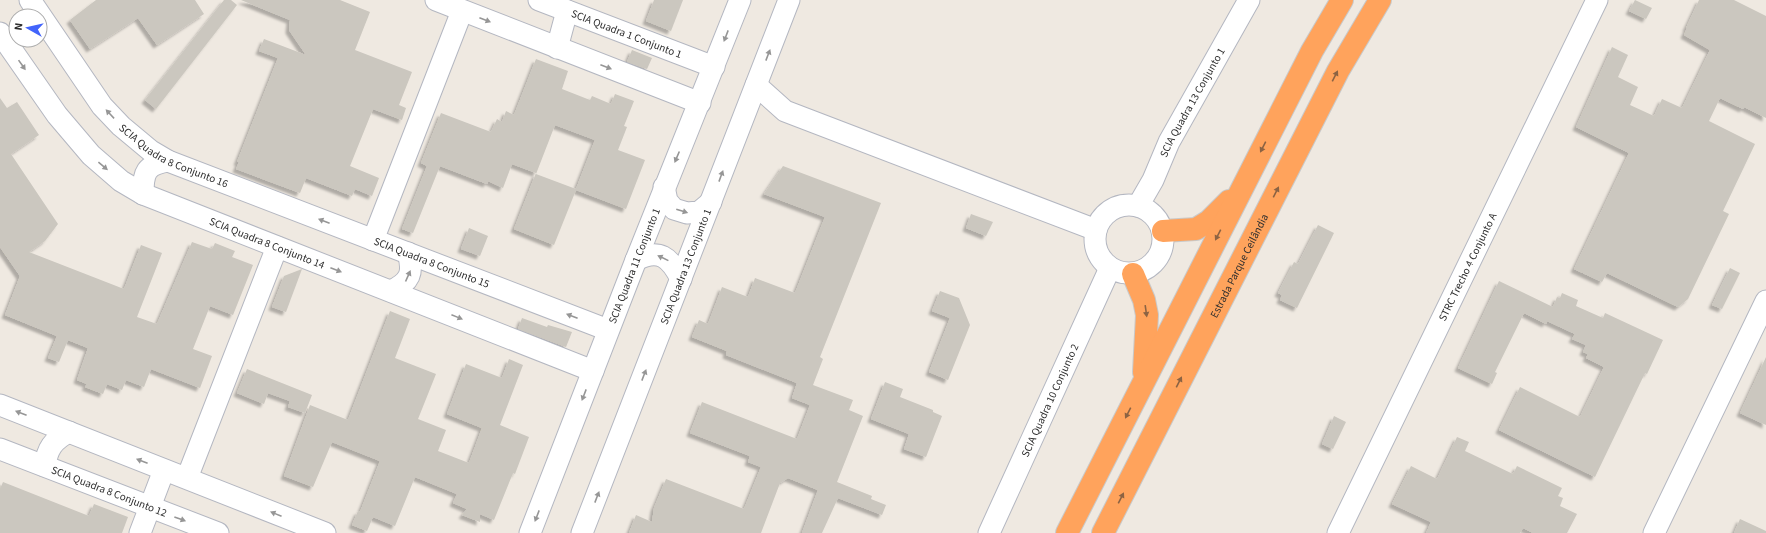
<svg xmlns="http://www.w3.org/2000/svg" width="1766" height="533" viewBox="0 0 1766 533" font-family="'Source Sans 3',sans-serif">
	<defs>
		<filter id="shadow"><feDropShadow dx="-3.5" dy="3.5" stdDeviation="1" flood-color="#0004"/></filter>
	</defs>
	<rect width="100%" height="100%" fill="#efe9e1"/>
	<g fill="#cbc7bf" fill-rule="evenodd" filter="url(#shadow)">
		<polygon points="96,0 195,0 204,14 157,45 138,18 90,49 70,20"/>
		<polygon points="224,0 231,0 237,5 156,109 145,100"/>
		<polygon points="241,0 340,0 370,12 355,50 412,72 399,105 406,108 402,120 373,109 350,166 379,178 372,196 355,189 352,196 306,178 300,193 236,169 239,162 237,162 278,58 259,51 264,39 306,55 289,30 290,20"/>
		<polygon points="654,0 683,0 671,31 646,21"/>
		<polygon points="1635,0 1652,8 1646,19 1629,11"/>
		<polygon points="1699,0 1734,0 1766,16 1766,118 1744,107 1743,109 1720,98 1709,121 1755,144 1723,211 1729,214 1688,299 1678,307 1607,273 1602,282 1574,269 1629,153 1576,127 1612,47 1628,55 1618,77 1638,87 1630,105 1654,116 1662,99 1682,108 1710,50 1684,35 1687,28 1686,28"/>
		<polygon points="632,50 652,58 647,69 627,62"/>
		<path d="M536,59L568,71L562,89L590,100L592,96L611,104L615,94L634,101L624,126L627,127L618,150L645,160L626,209L576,190L554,245L514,229L536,173L512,164L503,188L488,181L487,184L440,166L413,233L402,229L427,166L421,163L441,113L491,132L497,119L502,122L506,111L514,115ZM555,125L595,140L576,189L536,174Z"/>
		<polygon points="0,98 7,108 17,102 39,135 11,154 58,224 45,241 29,252 124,289 141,245 162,253 137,317 157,324 192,242 212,249 215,243 235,251 232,257 253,265 233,315 210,306 193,349 212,356 200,388 151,369 144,387 126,380 122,390 107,384 103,394 85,387 87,384 77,380 88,348 68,340 59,362 48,358 57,336 5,315 20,276 0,247"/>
		<polygon points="783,166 881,203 820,357 823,359 813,385 853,400 849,410 863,416 837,482 872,496 871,499 886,505 882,515 838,498 822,533 802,533 818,490 788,478 780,483 761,533 629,533 636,515 652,522 654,508 666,479 744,509 761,467 748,462 750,456 690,433 702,402 797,439 810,405 792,398 797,383 726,355 727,351 692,337 699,320 708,324 722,287 748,297 755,278 795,293 825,217 764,194"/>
		<polygon points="971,214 993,222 986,236 966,228"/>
		<polygon points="1318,225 1334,233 1297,308 1280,300 1282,295 1278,293 1294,262 1298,264"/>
		<polygon points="469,228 488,236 480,256 461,249"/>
		<polygon points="1730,268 1740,273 1722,309 1712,305"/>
		<polygon points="302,269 286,312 272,307 284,276"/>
		<polygon points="1499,281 1553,307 1557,297 1560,298 1562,293 1578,300 1576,306 1603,318 1605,313 1663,340 1647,374 1645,373 1595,477 1499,430 1520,387 1580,417 1604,367 1586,358 1588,354 1583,352 1586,345 1572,339 1575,334 1547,321 1546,324 1524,313 1495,372 1497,373 1492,384 1458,368"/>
		<polygon points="940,291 959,298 970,325 948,380 929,372 950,318 932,311"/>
		<polygon points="390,311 410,319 395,358 436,374 418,419 446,430 438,451 469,463 482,428 447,414 466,364 502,378 509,359 523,365 500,425 529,437 515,474 513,473 494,520 480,514 480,522 462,515 467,509 453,503 457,494 415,477 395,526 373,517 367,531 352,525 358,511 360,512 380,461 332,442 313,487 284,476 310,405 348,420"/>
		<polygon points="522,318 547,327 548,325 572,332 566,347 518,329"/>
		<polygon points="1766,357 1766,425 1740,413"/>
		<polygon points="247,369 312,395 305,413 288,407 290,401 268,393 264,404 237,393"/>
		<polygon points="885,382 903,389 900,397 933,410 933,412 942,416 926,457 904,449 909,434 871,419"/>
		<polygon points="1334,416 1346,422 1333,449 1322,444"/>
		<polygon points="1457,437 1469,442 1465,451 1513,474 1517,466 1562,488 1558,496 1563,498 1560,506 1577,514 1567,533 1533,533 1523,528 1520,533 1426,533 1431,522 1392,504 1411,466 1437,479"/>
		<polygon points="3,482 89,516 94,504 128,517 122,533 0,533 0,489"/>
		<polygon points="1740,519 1766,531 1766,533 1734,533"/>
	</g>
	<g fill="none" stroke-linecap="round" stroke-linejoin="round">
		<defs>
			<g id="minor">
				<path id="s1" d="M30,0L102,106L121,126L151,151L168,161L608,330"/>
				<polyline points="436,0 700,103"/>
				<path id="s2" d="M539,0L714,67"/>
				<path id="s3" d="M0,33L57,115L91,155L121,181L143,194L593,371"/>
				<polyline points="557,48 567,11"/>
				<polyline points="756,85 785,111 1096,230"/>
				<polyline points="664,187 667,201 674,209 687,213 699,212 711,202"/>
				<path d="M143,194C143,172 146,165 168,161"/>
				<circle cx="1129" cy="239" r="34"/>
				<path id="s4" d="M1138,206L1153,180L1169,142L1249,0"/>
				<polyline points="373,240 462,11"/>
				<path d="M636,260C659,248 670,257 681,279"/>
				<path d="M391,291C410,282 414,273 408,253"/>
				<polyline points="0,405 325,533"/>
				<path id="s5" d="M0,449L218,533"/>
				<path d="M45,466C47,449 53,440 69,432"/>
				<polyline points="187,478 277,247"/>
				<polyline points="140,533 164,470"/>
				<path id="s6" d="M530,533L636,260L740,0"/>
				<path id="s7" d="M582,533L789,0"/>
				<path id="s8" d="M989,533L1110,268"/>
				<path id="s9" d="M1338,533L1597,0"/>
				<polyline points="1654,533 1766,301"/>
			</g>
			<g id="highway">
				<polyline points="1163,231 1196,229 1209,221 1229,201"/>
				<polyline points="1133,274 1144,300 1147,315 1144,372"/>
				<polyline points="1067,533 1312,51 1342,0"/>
				<path id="s10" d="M1103,533L1338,71L1380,0"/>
			</g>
		</defs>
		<use href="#minor" stroke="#b4b7c1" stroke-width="23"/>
		<use href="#highway" stroke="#c9c9c9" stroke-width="24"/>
		<use href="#minor" stroke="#fff" stroke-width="21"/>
		<use href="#highway" stroke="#ffa35c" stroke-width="22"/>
	</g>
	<defs><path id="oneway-solid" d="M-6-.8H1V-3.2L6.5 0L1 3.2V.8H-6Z"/></defs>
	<g fill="#969696">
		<use href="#oneway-solid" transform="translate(485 20) rotate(21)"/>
		<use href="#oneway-solid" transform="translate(726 36) rotate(111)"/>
		<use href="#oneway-solid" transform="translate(768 55) rotate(-69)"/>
		<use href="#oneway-solid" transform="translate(22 65) rotate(55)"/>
		<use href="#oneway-solid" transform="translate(606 67) rotate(21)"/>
		<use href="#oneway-solid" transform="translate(110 114) rotate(-133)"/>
		<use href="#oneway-solid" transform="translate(677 157) rotate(113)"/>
		<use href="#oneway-solid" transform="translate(103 166) rotate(40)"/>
		<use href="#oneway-solid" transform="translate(721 176) rotate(-70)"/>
		<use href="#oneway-solid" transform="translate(682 211) rotate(17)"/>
		<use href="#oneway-solid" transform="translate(324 221) rotate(-159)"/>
		<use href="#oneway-solid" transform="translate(663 258) rotate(-154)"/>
		<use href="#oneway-solid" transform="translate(336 270) rotate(21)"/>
		<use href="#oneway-solid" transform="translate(408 276) rotate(-66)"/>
		<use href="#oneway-solid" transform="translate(572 316) rotate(-159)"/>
		<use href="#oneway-solid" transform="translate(457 317) rotate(22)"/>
		<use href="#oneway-solid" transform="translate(644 375) rotate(-69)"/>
		<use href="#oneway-solid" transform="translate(584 395) rotate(111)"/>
		<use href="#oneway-solid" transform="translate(21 413) rotate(-159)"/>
		<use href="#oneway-solid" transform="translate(142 461) rotate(-159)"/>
		<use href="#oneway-solid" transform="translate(597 497) rotate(-69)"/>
		<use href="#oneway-solid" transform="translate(276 514) rotate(-158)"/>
		<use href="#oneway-solid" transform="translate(537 516) rotate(111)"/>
		<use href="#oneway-solid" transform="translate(180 519) rotate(20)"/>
	</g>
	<g fill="#8c6343">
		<use href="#oneway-solid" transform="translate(1335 76) rotate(-63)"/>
		<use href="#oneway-solid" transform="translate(1263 147) rotate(117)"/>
		<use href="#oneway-solid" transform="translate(1276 192) rotate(-63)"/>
		<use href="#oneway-solid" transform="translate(1218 235) rotate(117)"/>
		<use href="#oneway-solid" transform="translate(1146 311) rotate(82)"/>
		<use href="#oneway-solid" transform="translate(1179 382) rotate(-63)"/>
		<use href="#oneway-solid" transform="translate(1128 413) rotate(117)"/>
		<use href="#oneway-solid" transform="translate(1121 498) rotate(-63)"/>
	</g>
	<g text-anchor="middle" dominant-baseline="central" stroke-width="3" stroke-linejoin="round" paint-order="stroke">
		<g font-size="11" fill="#2e2e2e" stroke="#fff">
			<text stroke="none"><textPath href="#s2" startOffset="94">SCIA Quadra 1 Conjunto 1</textPath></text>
			<text stroke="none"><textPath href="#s4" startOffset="117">SCIA Quadra 13 Conjunto 1</textPath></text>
			<text stroke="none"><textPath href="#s1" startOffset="217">SCIA Quadra 8 Conjunto 16</textPath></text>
			<text stroke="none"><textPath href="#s3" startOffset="351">SCIA Quadra 8 Conjunto 14</textPath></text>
			<text stroke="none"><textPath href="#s1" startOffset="497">SCIA Quadra 8 Conjunto 15</textPath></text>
			<text stroke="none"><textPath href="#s10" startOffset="300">Estrada Parque Ceilândia</textPath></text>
			<text stroke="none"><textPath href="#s6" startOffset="287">SCIA Quadra 11 Conjunto 1</textPath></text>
			<text stroke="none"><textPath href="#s9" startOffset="296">STRC Trecho 4 Conjunto A</textPath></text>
			<text stroke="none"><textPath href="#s7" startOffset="286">SCIA Quadra 13 Conjunto 1</textPath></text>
			<text stroke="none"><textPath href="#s8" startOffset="146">SCIA Quadra 10 Conjunto 2</textPath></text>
			<text stroke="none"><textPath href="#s5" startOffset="117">SCIA Quadra 8 Conjunto 12</textPath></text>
		</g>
	</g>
	<g transform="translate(28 28) rotate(278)"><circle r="19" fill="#ffffff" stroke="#ababab"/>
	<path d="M0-3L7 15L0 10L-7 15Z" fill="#4264fb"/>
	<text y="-6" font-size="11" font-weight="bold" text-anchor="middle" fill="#2e2e2e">N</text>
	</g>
</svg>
